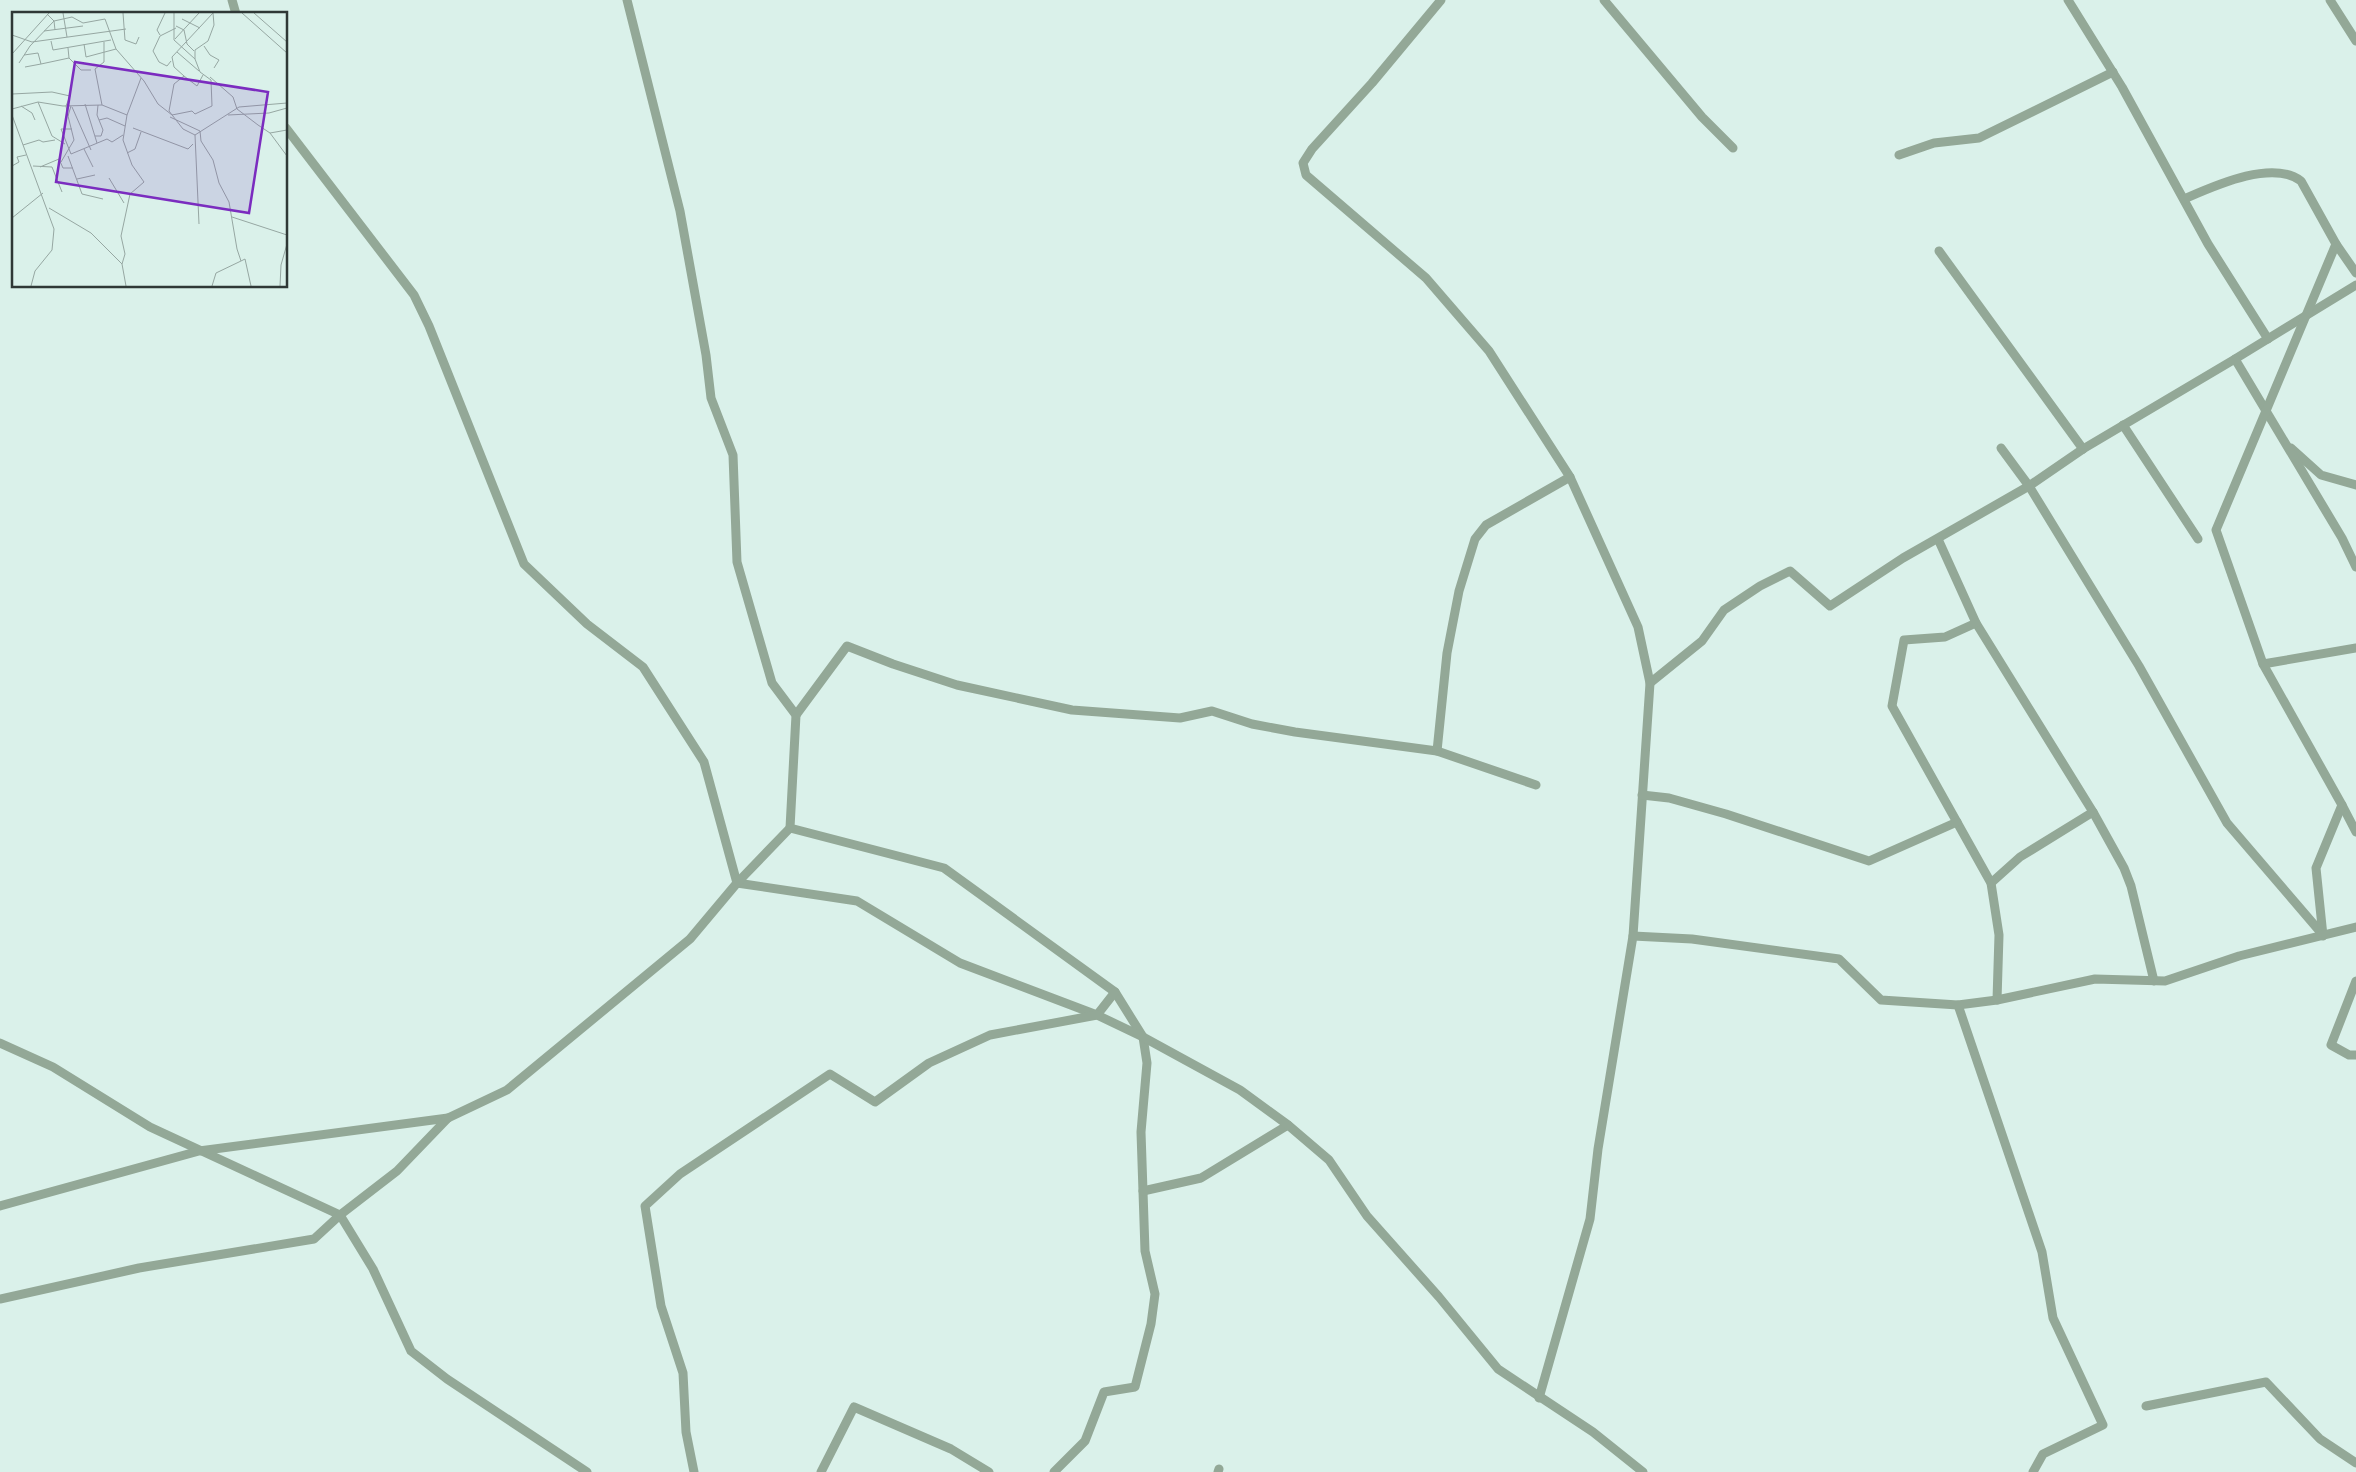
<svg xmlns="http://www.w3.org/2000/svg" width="2356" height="1472" viewBox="0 0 2356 1472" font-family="'Zilla Slab',serif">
	<rect width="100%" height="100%" fill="#daf1ea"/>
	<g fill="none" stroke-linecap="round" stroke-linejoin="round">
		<g stroke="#93a897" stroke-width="9">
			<polyline points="232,0 236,14"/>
			<polyline points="627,0 680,211 706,355 711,398 733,455 737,562 772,683 796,715 790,828 944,868 1115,992 1143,1037 1147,1063 1141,1132 1145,1251 1155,1294 1151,1324 1135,1387 1104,1392 1085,1441 1054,1472"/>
			<polyline points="1441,0 1372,83 1312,149 1303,163 1306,175 1426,278 1489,351 1570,477 1638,627 1650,683 1633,936"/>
			<polyline points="1604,0 1702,117 1733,148"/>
			<polyline points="2068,0 2122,87 2208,244 2268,339"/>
			<polyline points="2330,0 2356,41"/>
			<polyline points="286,128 414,295 429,326 524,564 587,624 643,667 704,762 737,883 857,901 960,963 1097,1015 1115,992"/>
			<polyline points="1899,155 1934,143 1979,138 2113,72"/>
			<path d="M2184,199C2214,186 2272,159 2301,181L2336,244L2356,273"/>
			<polyline points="1939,251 2083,449"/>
			<polyline points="2235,359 2356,285"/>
			<polyline points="2123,425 2198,539"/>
			<polyline points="2001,448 2029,486 2139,666 2227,823 2323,935"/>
			<polyline points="2291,448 2321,475 2356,485"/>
			<polyline points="1938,539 1976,623 2093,812 2124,868 2131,886 2154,981"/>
			<polyline points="1976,623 1945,637 1904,640 1892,706 1991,883 1999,935 1997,1000"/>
			<polyline points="2263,664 2356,648"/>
			<polyline points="1650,683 1702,641 1724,610 1760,586 1790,571 1830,606 1903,558 2029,486 2083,449 2235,359 2342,538 2356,567"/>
			<polyline points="796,715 847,646 893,664 957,685 1072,710 1180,718 1212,711 1252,724 1295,732 1437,751 1536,785"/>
			<polyline points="1437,751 1447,653 1459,591 1475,539 1486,525 1570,477"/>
			<polyline points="1642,795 1669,798 1726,814 1869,861 1957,822"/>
			<polyline points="2342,805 2356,832"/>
			<polyline points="1991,883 2020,857 2093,812"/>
			<polyline points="2323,936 2316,868 2342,805 2263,664 2216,530 2336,244"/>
			<polyline points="2356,981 2331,1045 2349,1055 2356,1055"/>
			<polyline points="1958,1005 2042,1252 2053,1318 2103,1425 2043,1454 2033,1472"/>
			<polyline points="0,1043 53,1067 150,1127 340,1215 373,1269 411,1351 447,1379 587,1472"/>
			<polyline points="1143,1191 1201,1178 1288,1125"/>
			<polyline points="0,1206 199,1151 448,1118"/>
			<polyline points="0,1299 139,1268 314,1239 340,1215 397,1171 448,1118 507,1090 690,939 737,883 790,828"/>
			<polyline points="1539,1398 1590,1219 1598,1149 1633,936 1692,939 1839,959 1881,1000 1958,1005 1997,1000 2095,979 2165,981 2239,956 2356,927"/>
			<polyline points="2146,1406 2266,1382 2320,1439 2356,1463"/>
			<polyline points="694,1472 686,1432 683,1373 661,1306 645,1206 680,1174 830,1074 875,1102 929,1063 990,1035 1097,1015 1143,1037 1240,1090 1288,1125 1329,1160 1367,1216 1439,1297 1498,1369 1593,1432 1643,1472"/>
			<polyline points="821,1472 854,1407 951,1449 989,1472"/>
			<polyline points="1218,1472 1219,1469"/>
		</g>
	</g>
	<g transform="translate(12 12)">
		<rect width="275" height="275" fill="#daf1ea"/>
		<path fill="none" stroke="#96a7a2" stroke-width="1" d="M51,1L55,25M111,1L113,28L124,32L127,25M230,1L275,41M242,1L275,30M35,2L42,9L43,18M170,7L188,16M164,14L172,18L175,32L182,39M32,19L71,14M0,23L20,30L114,17M148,23L145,18L153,1M163,27L187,1M39,29L41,38L99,28M72,32L74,45L104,37M192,34L198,43L207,48L202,56M165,40L187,59M0,42L37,1M12,43L26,41L29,52L57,46L56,36M57,46L69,58H79M183,47V38L196,29L202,13L201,1M159,49L155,54L147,50L141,39L148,24L164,16M7,51L18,34L42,9L60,5L71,11L93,7L104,37L132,69L146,92L160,103L180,99L183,102L200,94L199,68L188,60L183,47L162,28V1M13,55L29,52M172,64L162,55L160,45L201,1M198,65L221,85L225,97L246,113L258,121L275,118M0,82L40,80L58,84L54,94L56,104M26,90L40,124L53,132M73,92L85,131M90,93L83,57L92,50V30M9,94L20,101L23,108M60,95L79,138M0,97L26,90L51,94L90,93L115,103L129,66M0,103L42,217L40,238L23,259L19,274M216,103L257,101L275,96M158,105L188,119L189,129L201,148L207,171L217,190L225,237L229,249L233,247L239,274M87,108L95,106L113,114M121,116L176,137L181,132M60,117H49L59,142L95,127L100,130L111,123M258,121L275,144M183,123L227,95L275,91M83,124H89L91,118L85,103L86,93M11,133L27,128L31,130L43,128M72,137L81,155M115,141L123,137L129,120M56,144L70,182L91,187M49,150L62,128L56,104L59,94M0,154L7,150L5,145L14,143M21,154L40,155L50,180M28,155L47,147L51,156H61M97,166L112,191M65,167L83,163M37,196L79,221L110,252L114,274M220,205L275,223M0,206L31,181M187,212L183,123L171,117L157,99L162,72L172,64L185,74L191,63M110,252L113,242L109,224L118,182L132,170L120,153L111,128L115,103M200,274L204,261L229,249M268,274L269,253L275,232"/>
		<path fill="#7b2cbf" fill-opacity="0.15" stroke="#7b2cbf" stroke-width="2.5" d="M63,50L256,80L237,201L44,170Z"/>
		<rect width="275" height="275" fill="none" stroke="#2f3836" stroke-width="2.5"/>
	</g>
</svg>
